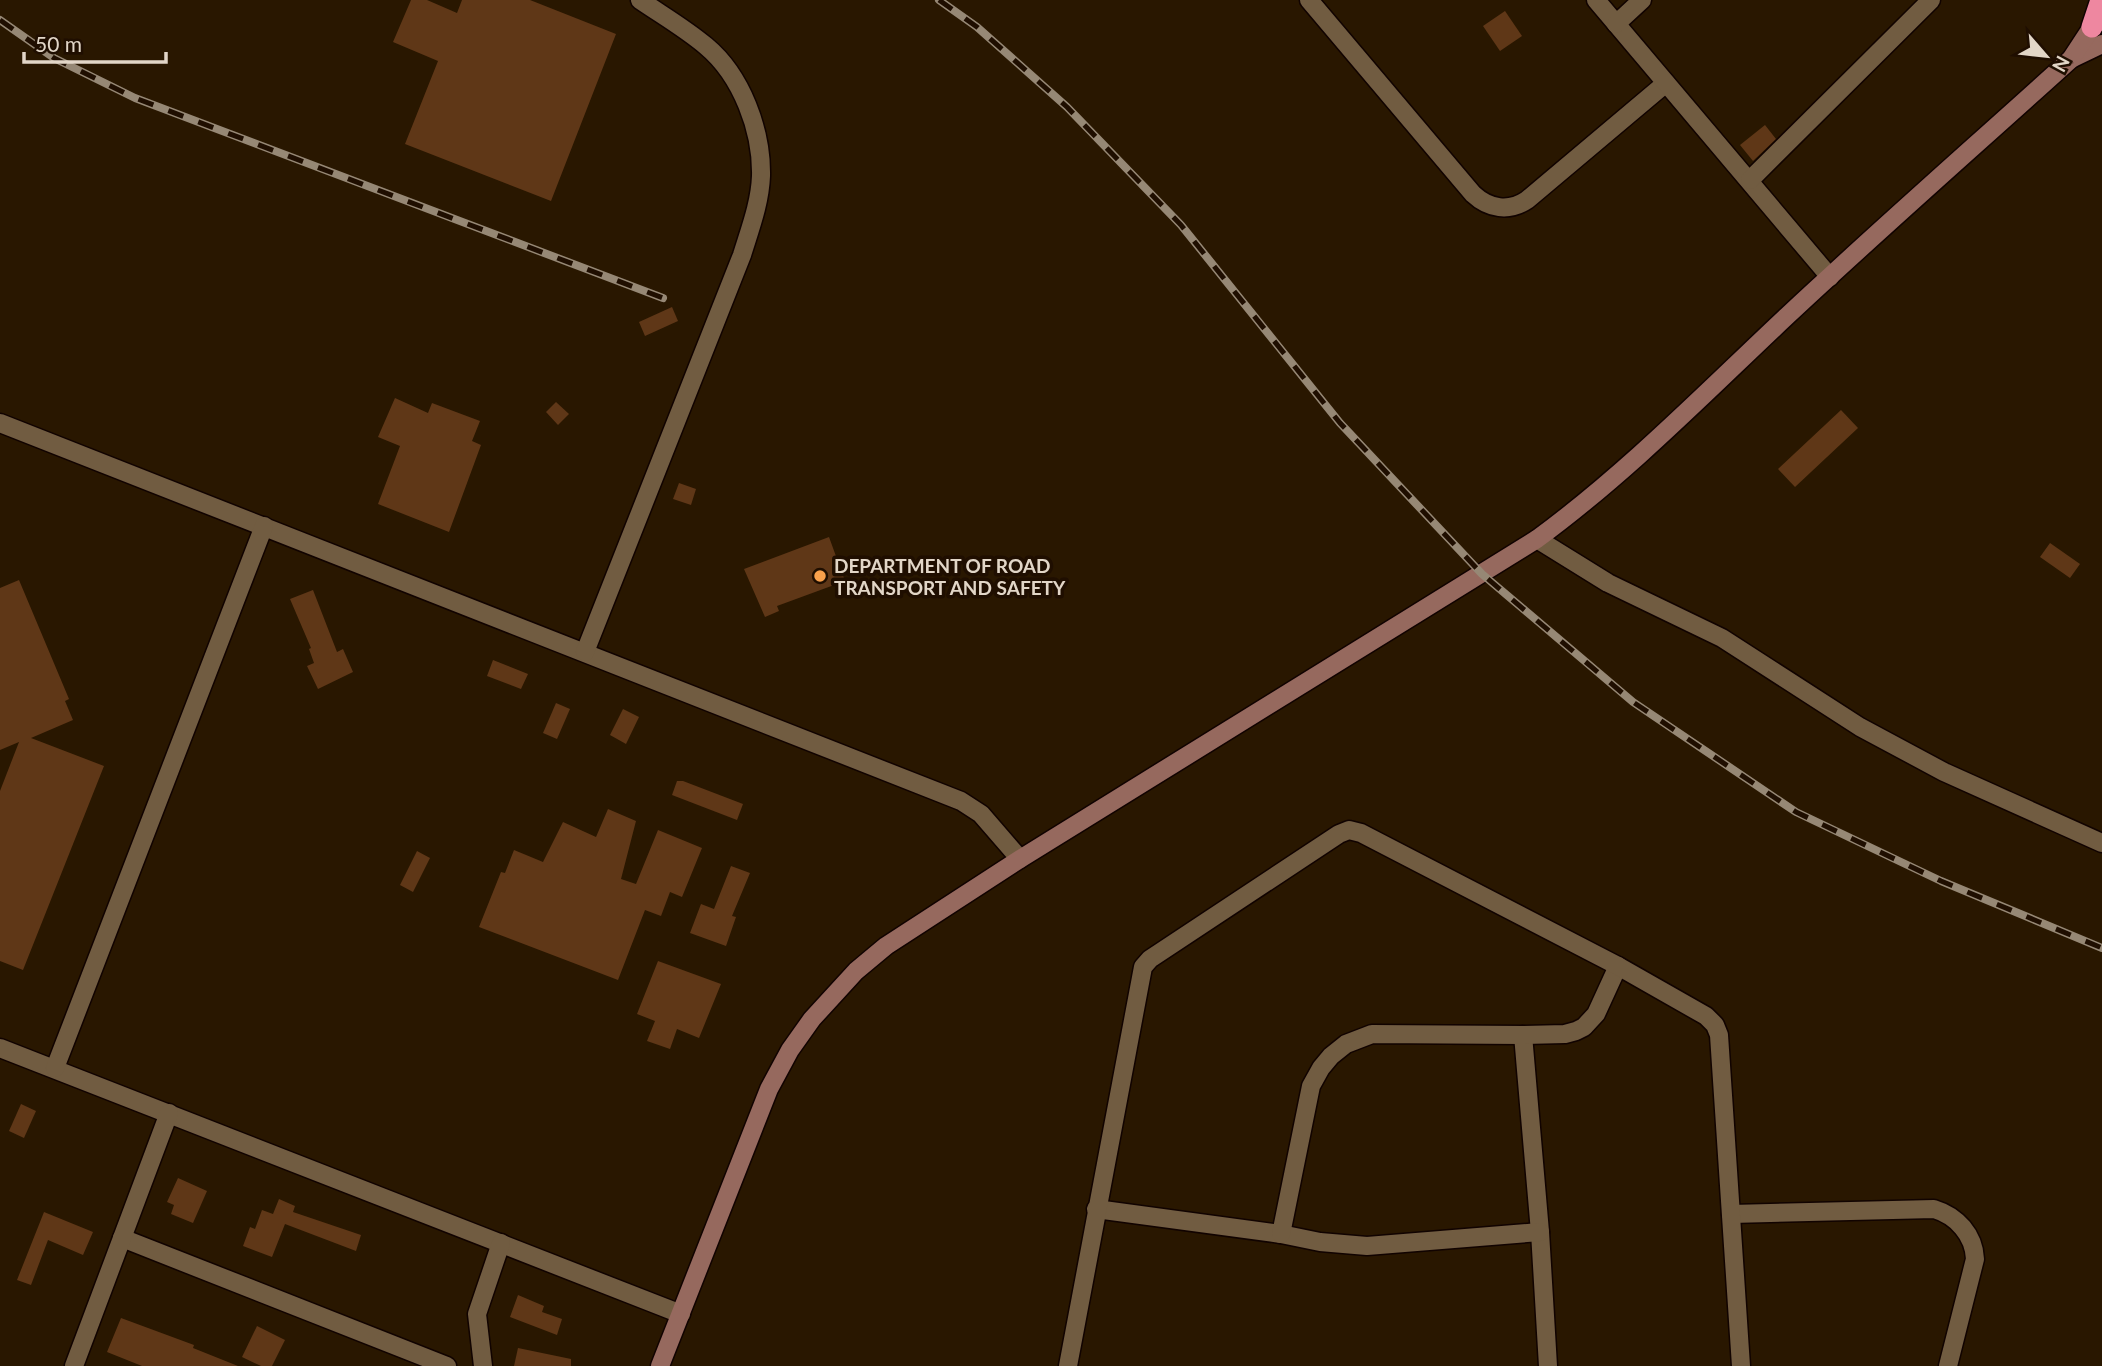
<svg xmlns="http://www.w3.org/2000/svg" width="2102" height="1366" viewBox="0 0 2102 1366" font-family="Lato,sans-serif">
	<rect width="100%" height="100%" fill="#291700"/>
	<g fill="#5f3717">
		<polygon points="411,0 427,0 457,13 462,0 530,0 616,34 551,201 405,144 438,61 393,42"/>
		<polygon points="1505,11 1522,36 1500,51 1483,26"/>
		<polygon points="1765,125 1776,139 1753,161 1740,145"/>
		<polygon points="672,307 678,321 645,336 639,322"/>
		<polygon points="395,398 428,413 432,403 480,421 472,441 481,445 449,532 378,504 400,446 378,437"/>
		<polygon points="556,402 569,414 558,425 546,412"/>
		<polygon points="1841,410 1858,428 1795,487 1778,469"/>
		<polygon points="679,483 696,489 691,505 673,499"/>
		<polygon points="829,537 845,581 777,606 779,611 765,617 744,569"/>
		<polygon points="2050,543 2080,564 2070,578 2040,557"/>
		<polygon points="19,580 69,699 65,701 73,720 31,738 104,766 23,970 0,961 0,791 19,742 0,750 0,588"/>
		<polygon points="313,590 337,652 343,649 353,672 318,689 307,666 314,663 309,649 311,648 290,599"/>
		<polygon points="493,660 528,674 521,689 487,676"/>
		<polygon points="556,703 570,709 557,739 543,733"/>
		<polygon points="623,709 639,717 626,744 610,735"/>
		<polygon points="677,781 683,781 743,804 737,820 672,795"/>
		<polygon points="608,809 636,821 621,879 636,884 658,830 702,848 682,897 670,892 661,916 645,910 618,980 479,927 501,872 505,873 514,850 543,862 563,822 596,837"/>
		<polygon points="417,851 430,858 413,892 400,885"/>
		<polygon points="731,866 750,873 732,916 736,917 726,946 690,933 701,904 714,909"/>
		<polygon points="658,961 721,984 699,1038 677,1029 670,1049 647,1041 655,1021 637,1014"/>
		<polygon points="21,1104 36,1111 24,1138 9,1131"/>
		<polygon points="178,1178 207,1191 193,1223 171,1214 174,1205 167,1202"/>
		<polygon points="279,1199 295,1206 293,1212 361,1235 356,1251 285,1224 272,1257 243,1246 250,1227 255,1229 262,1210 273,1214"/>
		<polygon points="44,1212 93,1232 83,1255 48,1240 31,1285 17,1280"/>
		<polygon points="518,1295 544,1306 542,1312 562,1319 557,1335 510,1317"/>
		<polygon points="121,1318 194,1345 193,1348 238,1366 142,1366 107,1352"/>
		<polygon points="257,1326 285,1340 272,1366 261,1366 242,1357"/>
		<polygon points="518,1348 571,1359 571,1366 514,1366"/>
	</g>
	<g fill="none" stroke-linecap="round" stroke-linejoin="round">
		<defs>
			<g id="street">
				<path d="M1309,0L1473,194C1489,209 1509,212 1527,200L1666,83"/>
				<polyline points="1596,0 1830,277"/>
				<polyline points="1616,24 1642,0"/>
				<polyline points="1750,180 1931,0"/>
				<polyline points="0,423 961,801 981,814 1020,859"/>
				<polyline points="1537,539 1608,583 1722,638 1860,727 1944,772 2102,843"/>
				<path d="M585,652L742,255C750,229 760,203 761,176C762,131 742,76 706,46C686,29 662,15 640,0"/>
				<polyline points="1523,1035 1540,1232 1548,1366"/>
				<polyline points="0,1048 681,1314"/>
				<polyline points="55,1068 264,526"/>
				<polyline points="1096,1209 1281,1234 1320,1242 1367,1246 1540,1232"/>
				<path d="M1731,1214L1934,1209C1957,1216 1974,1235 1975,1259L1948,1366"/>
				<polyline points="1281,1234 1311,1086 1321,1068 1331,1056 1346,1044 1372,1034 1523,1035 1565,1034 1576,1031 1584,1027 1596,1014 1618,966"/>
				<polyline points="122,1238 447,1366"/>
				<polyline points="74,1366 169,1113"/>
				<polyline points="483,1366 477,1314 501,1243"/>
				<polyline points="1068,1366 1143,967 1150,959 1339,834 1349,830 1361,833 1618,966 1706,1016 1715,1025 1719,1035 1741,1366"/>
			</g>
			<g id="secondary">
				<polyline points="2071,59 2102,44"/>
				<path d="M660,1366L769,1089L790,1050L812,1019L856,971L886,946L1020,859L1537,539C1627,473 1705,393 1787,316C1880,229 1976,145 2071,59L2092,27L2100,20"/>
			</g>
			<polyline id="highway" points="2092,27 2101,0"/>
		</defs>
		<use href="#street" stroke="#110300" stroke-width="21"/>
		<use href="#secondary" stroke="#110300" stroke-width="21"/>
		<use href="#highway" stroke="#110300" stroke-width="24"/>
		<use href="#street" stroke="#715c41" stroke-width="18"/>
		<use href="#secondary" stroke="#96695e" stroke-width="18"/>
		<use href="#highway" stroke="#ee87a0" stroke-width="21"/>
		<defs>
			<g id="rail">
				<polyline points="939,0 977,27 1067,107 1181,225 1340,423 1482,574 1633,702 1796,812 1941,881 2102,948"/>
				<polyline points="0,20 54,58 135,98 663,298"/>
			</g>
		</defs>
		<use href="#rail" stroke="#968875" stroke-width="8"/>
		<use href="#rail" stroke="#1f0e00" stroke-width="5" stroke-dasharray="16" stroke-linecap="butt"/>
	</g>
	<circle fill="#f8a04b" stroke="#1f0e00" stroke-width="2.5" cx="820" cy="576" r="7"/>
	<g text-anchor="middle" dominant-baseline="central" stroke-width="7" stroke-linejoin="round" paint-order="stroke">
		<g font-size="19" font-weight="bold" fill="#e2d6c7" stroke="#1f0e00" text-anchor="start">
			<text x="834" y="565">DEPARTMENT OF ROAD<tspan x="834" dy="22">TRANSPORT AND SAFETY</tspan></text>
		</g>
	</g>
	<g transform="translate(2046 56) rotate(118)" stroke="#1f0e00" stroke-width="5" paint-order="stroke">
	<path d="M0-5L12 26L0 18L-12 26Z" fill="#e2d6c7"/>
	<text y="-10" font-size="19" font-weight="bold" text-anchor="middle" fill="#e2d6c7">N</text>
	</g>
	<path d="M24 52v10h142v-10" fill="none" stroke="#e2d6c7" stroke-width="3.5"/>
	<text x="35" y="52" font-size="21" fill="#e2d6c7" stroke="#1f0e00" stroke-width="5" paint-order="stroke">50 m</text>
</svg>
